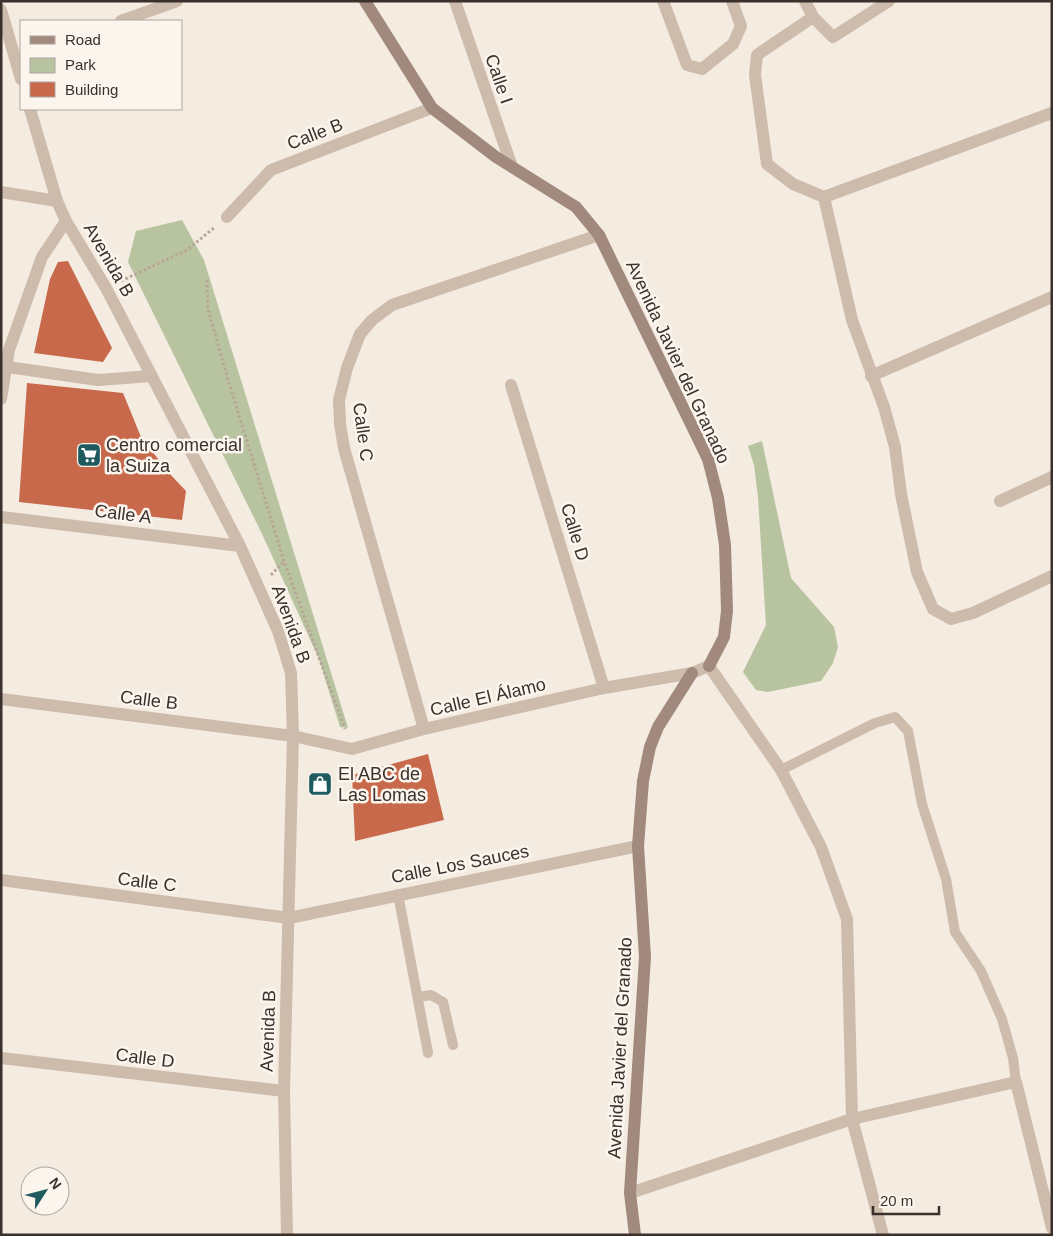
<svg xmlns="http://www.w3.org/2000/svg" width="1053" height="1236" viewBox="0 0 1053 1236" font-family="Helvetica,sans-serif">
	<rect width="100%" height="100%" fill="#f4ebe1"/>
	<g fill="#b8c4a0">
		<polygon points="182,220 204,260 348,728 340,727 319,659 263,536 128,262 136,231"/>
		<polygon points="762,441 791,578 834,627 838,647 833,663 821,681 768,692 756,690 743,672 766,625 758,497 754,465 748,446"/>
	</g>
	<g fill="#c8694b">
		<polygon points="68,261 112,348 103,362 34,353 50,279 58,262"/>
		<polygon points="27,383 123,393 141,437 169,473 186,491 182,520 19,502"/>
		<polygon points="428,754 444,820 355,841 352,775"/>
	</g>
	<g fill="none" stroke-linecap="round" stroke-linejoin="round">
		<g stroke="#b9a596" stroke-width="3" stroke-dasharray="2.5 2.5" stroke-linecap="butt">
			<polyline points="207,280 208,309 229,383 284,561 345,729"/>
			<polyline points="121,281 187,250 215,227"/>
			<polyline points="271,575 284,561"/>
		</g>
		<g stroke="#cdbbac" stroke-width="10">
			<polyline points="781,770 875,723 895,717 908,731 922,804 946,879 955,932 981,971 1002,1019 1013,1058 1016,1082"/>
			<polyline points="398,894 428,1053"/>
			<polyline points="418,997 431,995 443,1002 453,1045"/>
		</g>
		<g stroke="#cdbbac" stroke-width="12">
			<polyline points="455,1 512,167"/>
			<polyline points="663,1 687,65 702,69 733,44 741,26 732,1"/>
			<polyline points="805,1 813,17 833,37 889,1"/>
			<polyline points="1,10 21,79"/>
			<polyline points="813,17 757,55 755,75 767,164 793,184 824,197 852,320 884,407 895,447 901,494 917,572 933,609 951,619 973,613 1052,576"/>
			<polyline points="121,21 177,1"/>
			<polyline points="30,109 57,201 66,221 106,288 240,546 278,631 291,673 293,736 284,1091 287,1235"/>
			<polyline points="1,192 57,201"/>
			<polyline points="824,197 1052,113"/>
			<polyline points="227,217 271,170 432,108"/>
			<polyline points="1,366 98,380 151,376"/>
			<polyline points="871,376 1052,297"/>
			<polyline points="511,385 604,688"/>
			<polyline points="1,399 9,350 42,257 66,221"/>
			<polyline points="1000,501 1052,477"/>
			<polyline points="1,517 240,546"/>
			<polyline points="1,699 293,736 352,749 424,729 604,688 692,673 709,666 781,770 821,847 847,919 852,1119 883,1235"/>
			<polyline points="424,729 344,448 340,424 339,400 347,368 360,334 372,320 392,305 599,235"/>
			<polyline points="1,880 289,918 638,846"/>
			<polyline points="1,1058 284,1091"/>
			<polyline points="630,1193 852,1119 1016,1082 1052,1228"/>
		</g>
		<g stroke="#a18a7d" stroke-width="12">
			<polyline points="365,1 432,108 496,157 576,207 599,235 708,459 718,498 725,545 727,611 724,637 709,666"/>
			<polyline points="635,1235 630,1193 645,957 638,846 643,781 650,747 658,727 692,673"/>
		</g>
	</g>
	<defs>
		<symbol id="supermarket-square" viewBox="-11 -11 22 22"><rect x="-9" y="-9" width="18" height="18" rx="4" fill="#1f5a5e" stroke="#fbf5ee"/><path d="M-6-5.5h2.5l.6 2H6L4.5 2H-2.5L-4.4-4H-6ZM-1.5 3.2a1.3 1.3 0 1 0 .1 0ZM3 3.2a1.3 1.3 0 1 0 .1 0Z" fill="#fff"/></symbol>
		<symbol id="shop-square" viewBox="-11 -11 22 22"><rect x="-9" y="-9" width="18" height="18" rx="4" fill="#1f5a5e" stroke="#fbf5ee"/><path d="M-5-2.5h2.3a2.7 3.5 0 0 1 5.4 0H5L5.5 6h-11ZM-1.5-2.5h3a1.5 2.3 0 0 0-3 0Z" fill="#fff"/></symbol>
	</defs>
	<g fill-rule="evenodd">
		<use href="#supermarket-square" x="75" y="441" width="28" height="28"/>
		<use href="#shop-square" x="306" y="770" width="28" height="28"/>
	</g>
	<g text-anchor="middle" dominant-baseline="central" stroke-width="5" stroke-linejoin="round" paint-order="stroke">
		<g font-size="18" fill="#3b302b" stroke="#fbf5ee">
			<text transform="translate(499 79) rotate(71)">Calle I</text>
			<text transform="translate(315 134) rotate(-21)">Calle B</text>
			<text transform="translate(109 260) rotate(60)">Avenida B</text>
			<text transform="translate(678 362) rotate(65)">Avenida Javier del Granado</text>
			<text transform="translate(363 432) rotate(82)">Calle C</text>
			<text transform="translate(123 514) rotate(7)">Calle A</text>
			<text transform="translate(575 532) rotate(73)">Calle D</text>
			<text transform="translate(291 624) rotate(70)">Avenida B</text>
			<text transform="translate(488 697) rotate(-13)">Calle El Álamo</text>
			<text transform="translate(149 700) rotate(7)">Calle B</text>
			<text transform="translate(460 864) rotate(-11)">Calle Los Sauces</text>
			<text transform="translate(147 882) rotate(7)">Calle C</text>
			<text transform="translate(268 1031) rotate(-88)">Avenida B</text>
			<text transform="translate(620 1048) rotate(-87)">Avenida Javier del Granado</text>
			<text transform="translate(145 1058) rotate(7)">Calle D</text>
		</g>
		<g font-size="18" fill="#3b302b" stroke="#fbf5ee" text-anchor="start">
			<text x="106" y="445">Centro comercial<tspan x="106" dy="21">la Suiza</tspan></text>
			<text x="338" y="774">El ABC de<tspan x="338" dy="21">Las Lomas</tspan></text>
		</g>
	</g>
	<rect width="1053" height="1236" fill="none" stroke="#3b302b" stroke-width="5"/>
	<rect x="20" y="20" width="162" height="90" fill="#fbf5ee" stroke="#aea6a0"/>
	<rect x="30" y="36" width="25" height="8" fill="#a18a7d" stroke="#aea6a0"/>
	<text x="65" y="45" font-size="15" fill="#3b302b">Road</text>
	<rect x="30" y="58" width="25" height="15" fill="#b8c4a0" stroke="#aea6a0"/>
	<text x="65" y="70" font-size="15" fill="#3b302b">Park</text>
	<rect x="30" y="82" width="25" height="15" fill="#c8694b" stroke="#aea6a0"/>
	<text x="65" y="95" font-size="15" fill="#3b302b">Building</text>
	<g transform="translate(45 1191) rotate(54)"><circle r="24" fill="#fbf5ee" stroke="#aea6a0"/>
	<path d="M0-4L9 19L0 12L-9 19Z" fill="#1f5a5e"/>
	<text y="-8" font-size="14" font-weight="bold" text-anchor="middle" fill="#3b302b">N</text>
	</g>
	<path d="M873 1206v8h66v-8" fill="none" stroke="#3b302b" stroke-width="2.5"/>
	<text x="880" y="1206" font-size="15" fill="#3b302b" stroke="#fbf5ee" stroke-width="4" paint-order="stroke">20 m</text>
</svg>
